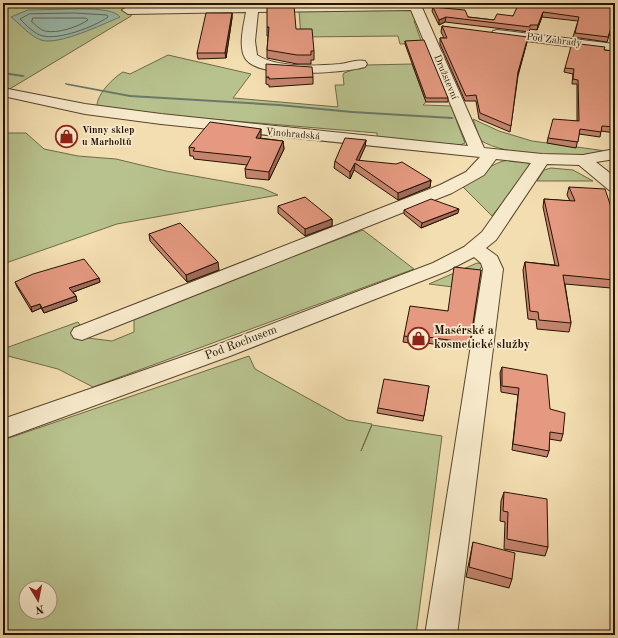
<svg xmlns="http://www.w3.org/2000/svg" width="618" height="638" font-family="'Old Standard TT',serif">
<style>
.green{fill:#b8c28e;stroke:#6e6a47;fill-rule:evenodd}
.water{fill:#9bbcae;stroke:#6c7868}
.lines{fill:none;stroke-linecap:round;stroke-linejoin:round}
.shore{stroke:#606757;stroke-width:1}
.stream{fill:#6c7868;fill-rule:evenodd}
.street-casing{stroke:#58452c;stroke-width:2}
.street{fill:#f7eacc;fill-rule:evenodd}
.wall{fill:#c4846e;stroke:#251200}
.shaded-wall{fill:#a06b5a;stroke:#251200}
.building{fill:#e49980;stroke:#251200}
.labels{text-anchor:middle;dominant-baseline:central;stroke-width:3.5;stroke-linejoin:round;paint-order:stroke}
.far-street-label{font-size:10px;fill:#251200;stroke:#f7eacc}
.far-poi-label{font-size:10px;font-weight:bold;fill:#251200;stroke:#f7eacc;text-anchor:start}
.poi-label{font-size:12px;font-weight:bold;fill:#251200;stroke:#f7eacc;text-anchor:start}
.street-label{font-size:12px;fill:#251200;stroke:#f7eacc}
</style>
<rect width="100%" height="100%" fill="#f3deb1"/>
<filter id="stains"><feTurbulence type="fractalNoise" baseFrequency=".005" numOctaves="4"/><feColorMatrix values="0 0 0 0 .2 0 0 0 0 .09 0 0 0 0 .02 0 0 0 .5 -.17"/></filter>
<radialGradient id="worn" r=".72"><stop offset=".6" stop-color="#630" stop-opacity="0"/><stop offset="1" stop-color="#630" stop-opacity=".3"/></radialGradient>
<path class="green" d="M3 3H130L127 5 132 9 131 16 8 90 3 88Z
M138 3H225L224 5 144 6Z
M409 10 414 11 418 20 414 21 422 43H427L400 44 398 36 301 37 299 11Z
M168 55 251 74 233 98 338 107 335 85H344L343 75 344 73 366 65 412 64 426 102 423 105 451 106 465 143 460 145 377 138V133L162 115 97 106C97 94 113 78 123 72L130 74Z
M473 119 499 131 532 141 606 151C576 159 506 157 480 140Z
M3 133H26L44 149 78 156 116 159 166 171 262 188 278 195 117 224 3 264Z
M509 160 526 162 531 166 492 216 463 187C477 177 491 162 509 160Z
M551 168 573 170 593 181H537L544 170Z
M363 230 414 269 93 387 58 369 8 356 3 349 78 322 88 338 112 341 134 332V316Z
M477 263 483 264 469 289 429 284Z
M249 356 255 369 347 420 372 424 361 451 372 425 442 436 416 635H3V440ZM26 588H50V612H26Z"/>
<path class="water" d="M75 9C86 9 113 8 120 17 103 24 58 46 41 40 30 36 20 24 11 17L28 10Z"/>
<g class="lines">
<path class="shore" d="M75 13 107 15 108 17C94 27 59 40 43 36 34 34 26 25 20 19L29 14Z
M33 18H86L88 20C78 27 57 34 45 31 40 30 36 25 32 22Z"/>
<path class="stream" d="M3 72 23 75 25 76 23 77 3 74Z
M65 83 130 95 279 104 352 111 452 117 454 118 452 119 352 113 279 106 130 97 67 85 65 84Z"/>
<defs>
<path id="street" d="M420 3 484 148 542 154 583 155 615 149V159L596 162 615 177V191L609 190 579 165 547 164 496 240 486 248 497 256 503 269 457 635H425L483 269 481 263 474 257 447 271 230 356 3 439V419L214 346 433 263 464 247 482 232 531 163 496 159 484 175 452 193 82 340 74 338 71 333 74 328 440 185 466 172 480 157 161 124 85 114 3 96V88L85 104 161 114 468 146 411 10 258 12 255 41 257 55C276 68 317 66 340 64 348 63 357 59 365 61L367 64 365 67C343 73 258 80 245 58 238 46 244 24 246 12L128 14 122 10 128 6Z
M497 30 615 44V52L493 37 491 34 493 31Z"/>
</defs>
<use href="#street" class="street-casing"/>
<use href="#street" class="street"/>
</g>
<path class="wall" d="M615 3V17L607 42 573 37 578 21 542 17 537 30 530 29 529 32 445 22 439 25 432 11 433 7 468 17 494 20 513 16Z
M232 13V18L226 58 198 59 197 53Z
M442 26 527 42 518 76 510 132 479 119 476 101H465L440 44V38H444L441 32Z
M267 27 296 29 314 51V60H311V64H297L267 58V50L268 36H267Z
M405 41 448 98V102H426L405 44Z
M604 50 615 51V133L601 131 600 137 579 134 576 148 547 143 548 138 577 121V84H572L573 74 564 72 565 68Z
M266 77H313V84L269 87V85L266 84Z
M261 129 260 138 283 141 284 149 269 180 246 178 245 169 247 165 194 159 193 156H190L189 147Z
M366 140 365 147 359 160 431 180 430 187 398 200 354 170 350 179 334 168 335 161Z
M569 187 615 216V284H612L611 288 565 284 571 323 569 332 537 329 536 320 528 319 523 270 525 262 555 265 543 207 544 199 570 201 567 195Z
M278 206 332 219V226L305 236 278 213Z
M404 210 458 213 421 228 404 214Z
M149 234 219 270 187 282 150 241Z
M481 270 469 349 426 343V346L403 342 404 336 448 311Z
M99 278 100 282 73 292 76 296 77 301 44 313 41 308 32 312 17 287 15 282Z
M502 367 550 409 563 434 561 441 549 439V451L547 457 512 450 518 395 501 392 500 373Z
M429 386 423 421 377 413 378 408Z
M504 492 548 547 545 556 504 549 505 522 500 521 501 501Z
M473 542 512 579 509 588 466 577Z"/>
<path class="shaded-wall" d="M543 12 542 17 537 30 538 25Z
M232 13V18L226 58 225 53Z
M446 17 445 22 439 25V20Z
M528 37 527 42 517 77 518 72Z
M261 129V137L256 147V138Z
M366 140 365 147 357 165 356 160Z
M283 141 284 149 269 180V172Z
M355 163 354 170 350 179V172Z
M431 180 430 187 398 200V193Z
M459 209 458 213 421 228 422 223Z
M332 219V226L305 236V229Z
M218 262 219 270 187 282 186 275Z
M99 278 100 282 71 293 69 288Z
M76 296 77 301 44 313 42 308Z
M40 304 41 308 32 312 31 307Z"/>
<path class="building" d="M519 3H615V16L608 37 575 33 579 17 543 12 538 25H530V27L446 17 439 20 433 7 465 10 468 17 494 20 497 14 513 16Z
M267 5H294L296 29H312L314 51H311V55H297L267 50 269 27H267Z
M206 13H232L225 53H197Z
M442 26 528 37 518 72 511 126 480 113 476 95 466 96 440 38H447Z
M424 40 448 98H426L405 41Z
M572 43 605 47 604 50 615 51V127L602 126 601 132 580 129 578 142 548 138 553 119 579 121 578 80 573 79 574 69 565 68Z
M266 64 312 67 313 77 269 79V77H266Z
M210 122 261 129 256 138 283 141 269 172 245 169 251 157 193 151 195 148 189 147Z
M345 138 366 140 356 160 396 164 402 162 431 180 398 193 355 163 350 172 335 161Z
M569 187 605 189 614 216H615V276L613 275 614 280 563 275 571 323 539 320 538 312 530 311 525 262 559 266 544 199 575 201Z
M305 197 332 219 305 229 278 206Z
M431 199 459 209 422 223 404 210Z
M180 223 218 262 186 275 149 234Z
M84 259 99 278 69 288 76 296 42 308 40 304 31 307 15 282 33 274Z
M454 267 481 270 470 343 427 337V339L404 336 410 306 448 311Z
M502 367 547 375 550 409 565 413 563 434 550 432 549 451 513 444 519 388 502 386Z
M384 379 429 386 424 416 378 408Z
M504 492 547 499 548 547 507 539 508 512 503 511Z
M473 542 515 553 512 579 469 567Z"/>
<defs>
<symbol id="shop-ring" viewBox="-11 -11 22 22"><circle r="9.5" fill="#f7eacc" stroke="#8f2418" stroke-width="1.5"/><path d="M-5-2.5h2.3a2.7 3.5 0 0 1 5.4 0H5L5.5 6h-11ZM-1.5-2.5h3a1.5 2.3 0 0 0-3 0Z" fill="#8f2418"/></symbol>
</defs>
<g fill-rule="evenodd">
<use href="#shop-ring" x="54" y="124" width="25" height="25"/>
<use href="#shop-ring" x="406" y="326" width="25" height="25"/>
</g>
<g class="labels">
<g class="far-street-label">
<text transform="translate(554 40) rotate(7)">Pod Zahrady</text>
<text transform="translate(446 77) rotate(67)">Družstevní</text>
<text transform="translate(293 134) rotate(5)">Vinohradská</text>
</g>
<g class="far-poi-label">
<text x="82" y="130">Vinny sklep<tspan x="82" dy="12">u Marholtů</tspan></text>
</g>
<g class="poi-label">
<text x="434" y="331">Masérské a<tspan x="434" dy="14">kosmetické služby</tspan></text>
</g>
<g class="street-label">
<text transform="translate(241 343) rotate(-21)">Pod Rochusem</text>
</g>
</g>
<rect width="618" height="638" fill="none" stroke="#f3deb1" stroke-width="16"/>
<rect x="4" y="4" width="610" height="630" fill="none" stroke="#251200" stroke-width="2"/>
<rect x="8" y="8" width="602" height="622" fill="none" stroke="#251200"/>
<g transform="translate(38 600) rotate(170)"><circle r="19" fill="#f7eacc" stroke="#a3947a"/>
<path d="M0-3L7 15L0 10L-7 15Z" fill="#8f2418"/>
<text y="-6" font-size="11" font-weight="bold" text-anchor="middle" fill="#251200">N</text>
</g>
<rect width="100%" height="100%" filter="url(#stains)"/>
<rect width="100%" height="100%" fill="url(#worn)"/>
</svg>
